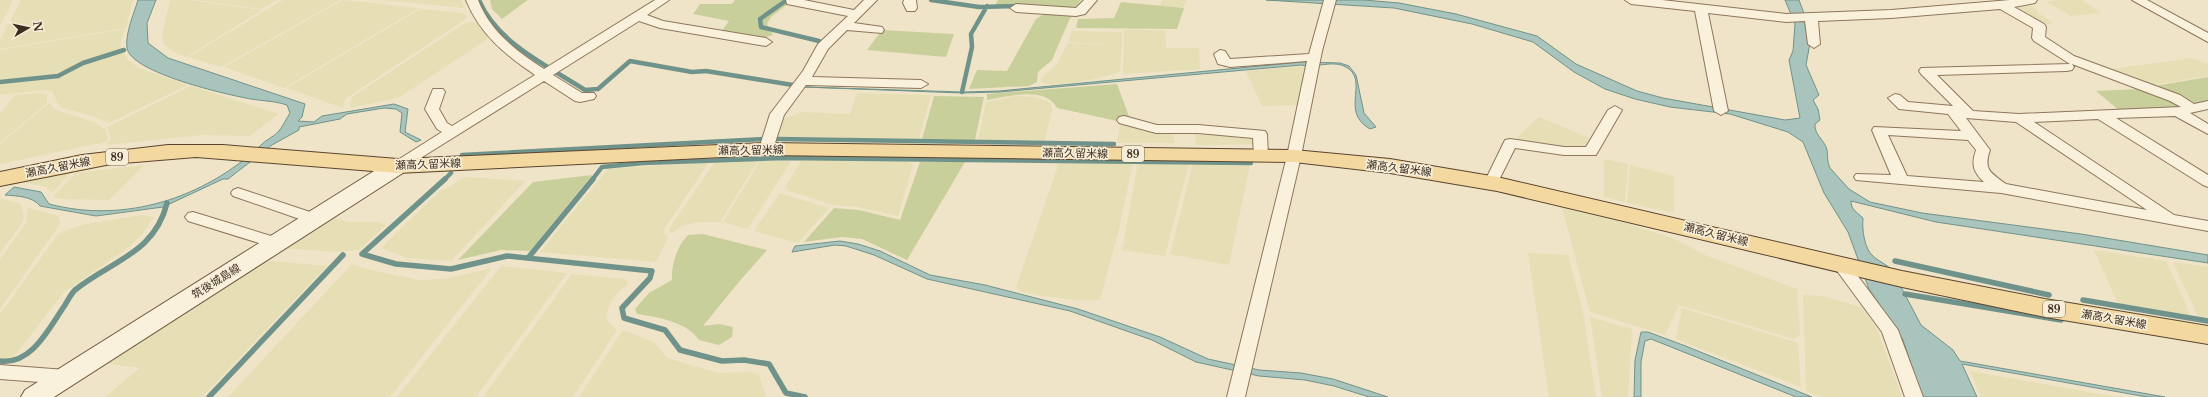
<svg xmlns="http://www.w3.org/2000/svg" width="2208" height="397" font-family="'Libre Baskerville','Noto Sans JP',serif">
<style>
.farmland{fill:#e6deb5}
.green{fill:#c9cf9b}
.water{fill:#a9c4bc;stroke:#6f938a}
.lines{fill:none;stroke-linecap:round;stroke-linejoin:round}
.stream-far1{stroke:#6f938a;stroke-width:4.5}
.stream{stroke:#6f938a;stroke-width:5.5}
.street-casing{stroke:#8d765c;stroke-width:2}
.secondary-casing{stroke:#6f573f;stroke-width:2}
.primary-casing{stroke:#5b4430;stroke-width:2}
.street{fill:#faf1dc;fill-rule:evenodd}
.secondary{fill:#faf1dc;fill-rule:evenodd}
.primary{fill:#f3d9a0;fill-rule:evenodd}
.labels{text-anchor:middle;dominant-baseline:central;stroke-width:3.5;stroke-linejoin:round;paint-order:stroke}
.shield{fill:#f7eed8;stroke:#756857;stroke-width:1}
.shield-label{font-size:10px;font-weight:bold;fill:#3d2e20}
.street-label{font-size:11px;fill:#3d2e20;stroke:#f7eed8}
</style>
<rect width="100%" height="100%" fill="#f0e4c8"/>
<path class="farmland" d="M0 0H13L0 25Z
M21 0H133L126 28 0 49V40Z
M170 0H190L262 10 186 57 172 51 163 44 162 34Z
M197 0H277L261 9Z
M283 0H340L221 67 188 57Z
M343 0 419 8 284 88 224 67Z
M382 0H461L464 8Z
M1162 0H1187L1183 8 1160 6Z
M2058 0H2082L2101 13 2071 16 2047 2Z
M2031 6 2038 10 2037 12 2053 23 2043 25 2012 8Z
M420 9 462 13 466 16V19L345 99 343 108 287 88Z
M472 22 477 23 489 38 398 98 350 108 352 97 465 23Z
M125 29 121 41 120 49 78 63 58 74 0 80V50Z
M1124 30H1165L1166 48H1199L1200 69 1123 74Z
M1072 31 1122 32V46L1068 42Z
M1068 43 1122 46 1120 72 1095 79 1070 83 1050 84 1042 82 1041 78 1057 64Z
M123 52 128 60 139 68 188 85 109 123 95 117 60 107 52 92 46 90 0 95V83L62 77 82 66Z
M2192 58 2208 64V76L2147 86 2105 70Z
M1300 66 1305 68 1297 105 1262 106 1246 71Z
M191 86 279 114 250 136 202 135 106 145 111 138 107 127Z
M40 93 47 95V103L0 143V114L15 95Z
M857 93 931 95 919 139 775 137 780 120 802 112 850 114Z
M1015 96 1036 97 1051 103 1052 109 1045 141 978 140 986 102Z
M49 103 56 110 94 122 105 129 108 139 106 142 0 164V144Z
M1539 117 1589 138 1585 148H1563L1518 141 1517 137Z
M1126 122 1172 132 1175 143H1117L1120 124Z
M1194 133 1248 135 1253 138 1255 144 1196 145Z
M1604 159 1628 164 1625 202 1604 197Z
M801 160 907 161 913 165 898 216 857 207 833 205 787 190 785 188Z
M758 161 720 222H698L682 226 672 233 668 230 715 162Z
M760 161H791L748 229 723 222Z
M709 162 663 231 668 238 656 262 540 252 608 169Z
M1059 163H1133L1119 229 1100 300H1074L1037 295 1020 291 1016 287Z
M1138 163 1189 164 1165 256 1122 250Z
M1193 164 1250 165 1229 265 1170 254Z
M144 165 109 200 60 199 53 196 76 173Z
M1630 165 1674 176V213L1627 203Z
M70 173 52 193 46 187 21 182Z
M465 177 525 181 451 261 407 258 381 248 442 189H446Z
M780 193 829 208 798 243 754 231Z
M0 198 21 204 24 217 21 225 0 253Z
M28 208 56 215 59 217 60 224 0 309V259L27 222Z
M1562 208 1618 221 1673 238 1705 255 1797 289 1800 335 1794 339 1679 305 1665 335 1590 312Z
M142 215 154 217 142 234 129 247 63 293 17 353 12 357 0 359V314L59 233 85 224Z
M331 217 349 222H377L386 225 359 250 337 252 281 248Z
M2094 250 2166 261 2191 316 2118 304Z
M1528 253 1568 255 1583 312 1596 397H1549Z
M270 261 327 266 202 397H105L140 368 97 362 261 262Z
M2173 262 2208 267V319L2198 317Z
M352 264 362 268 419 280 444 279 492 268 390 397H228Z
M501 266 567 273 476 397H397Z
M572 274 626 279 629 283 617 293 608 307 606 320 617 330 573 397H483Z
M1803 295 1823 296 1861 307 1877 329 1902 397H1821L1806 391Z
M1682 308 1798 343 1801 387 1676 339Z
M1590 317 1632 329 1628 397H1602Z
M623 330 654 342 667 358 718 373 751 372 759 375 766 397H579Z
M1970 371 2116 397H1981Z"/>
<path class="green" d="M490 0H528L502 19 492 9Z
M735 0H793L771 17 767 24 773 35 762 38 721 32 729 21 693 14 700 4H732Z
M998 0H1081L1075 8C1049 10 1021 5 995 5Z
M1121 2 1184 8 1177 29 1076 28 1078 19 1114 18Z
M1044 14 1074 16 1070 18 1052 60 1038 72 1037 82 1029 86 969 89 977 70 1007 71 1036 19Z
M882 30 954 34 946 57 867 50Z
M2208 77V102L2194 105 2149 87Z
M1117 84 1130 119 1122 122 1057 108C1045 85 1007 97 987 100V94Z
M2140 89 2186 107 2171 110 2120 111 2096 91Z
M934 96 984 97 975 140 922 139Z
M920 162H965L907 260 862 239 842 237 804 242 834 208 859 210 900 220Z
M592 175 530 251 501 250 458 260 533 182Z
M703 234 767 250 738 283 703 326 719 324 733 327 732 337 719 345 699 340C687 322 658 317 637 314L635 309 649 293 672 280C671 265 677 246 688 235Z"/>
<path class="water" d="M138 0H156L147 23 148 43 168 58 305 104 302 117 298 121 314 122 322 116 394 104 408 109 405 132 421 140 416 142 400 132 402 113 396 109 384 108 347 114 340 119 299 127V130L272 145 228 179H223L163 207 96 216 40 206C32 196 17 196 5 195L14 187 41 192 49 204C125 224 204 198 260 146 265 140 274 137 279 131 283 126 286 119 290 113L287 105C275 101 263 101 251 99 228 95 131 73 127 48 125 33 134 14 138 0Z
M1266 0H1364L1399 3 1456 14 1537 36 1576 64 1637 91 1663 98 1785 120 1800 118 1789 60 1793 51 1795 24 1785 0H1799L1808 24 1810 43 1806 65 1819 95 1813 100 1818 109 1820 120 1815 124C1814 135 1825 140 1827 150 1828 156 1827 162 1830 168L1849 189 1870 202 1922 213 2081 234 2208 255V263L1936 222 1851 201C1851 210 1857 212 1863 218 1862 230 1864 249 1874 257 1880 262 1886 264 1892 270L1921 325 1953 350 1960 361 2165 397H2147L1962 364 1977 397H1922L1903 340 1869 289 1848 232 1824 193 1803 142 1788 132 1730 114 1670 107 1635 99 1605 89 1574 72 1533 42 1472 24 1394 8Z
M1302 62 1340 63 1349 66 1356 75 1364 113 1376 127 1370 129C1338 111 1372 79 1344 66 1331 60 1314 69 1301 65L1000 92 962 93 804 87 963 92 999 91Z
M840 241 858 244 880 251 930 275 985 285 1078 309 1160 337 1208 359 1259 370 1301 373 1333 379 1388 397H1369L1334 386 1305 380 1259 376 1196 362 1152 340 1070 311 927 279 874 255 846 246 835 245 792 252 795 246Z
M1641 332H1648L1683 345 1812 397H1796L1651 339 1645 341 1641 362V397H1634L1635 360Z"/>
<g class="lines">
<path class="stream-far1" d="M479 0C497 43 548 66 585 90L598 89 630 61 692 72 706 71 799 86
M787 0 760 19 761 27 819 41
M931 0 979 7 1019 6
M0 82 58 76 83 63 124 50
M962 92 972 47 971 34 987 6
M776 139 1114 144
M462 155 764 139
M444 180 451 173
M592 180 602 167 643 163 785 158 1251 163"/>
<path class="stream" d="M362 254 396 264 451 269 507 256 652 271 650 278 622 308 624 318 665 330 680 350 722 361 744 360 769 364 786 393 805 397
M362 254 445 179
M528 258 593 179
M1895 261 2049 295
M1905 294 2061 320
M2083 300 2208 321
M0 361C32 365 49 328 65 305 68 300 71 294 75 290 111 261 155 253 167 203
M209 397 343 255"/>
<defs>
<path id="street" d="M466 0H478C490 31 516 51 544 69L655 0H669L647 15 663 21 766 38 772 42 766 46 660 28 639 21 553 75 582 93H594L596 96 594 99 580 102 575 101 544 81 403 169H393L391 166 393 163 442 132 437 129 425 109 433 89H443L445 92 439 109 447 123 452 126 535 75C505 55 479 33 466 0Z
M786 0H804L854 10 864 0H877L854 23 882 27 884 30 882 33 847 30 828 49 812 77 921 80 928 84 921 88 806 85 784 115 773 149 771 152H761L759 149 770 114 803 71 818 44 848 16 787 4Z
M904 0H916L917 8 915 11H907L903 3Z
M1084 0H1097L1085 14 1076 16 1016 12 1010 8 1016 4 1076 8Z
M1324 0H1336L1322 51 1301 156 1245 397H1227L1287 156 1307 61 1230 67 1218 64 1214 54 1220 50 1225 51 1230 59 1309 54Z
M1625 0H1662L1786 14 1891 10 2010 0H2037L2035 3 2014 7 2044 24 2046 27 2045 37 2074 56 2180 95 2194 104 2208 101V109L2190 113 2208 124V134L2175 116 2116 118 2208 175V187L2203 185 2098 119 2034 122 2174 215 2208 221V231L2001 193 1856 180 1854 177 1856 174 1891 175 1872 130 1874 127 1961 131 1948 114 1899 109 1888 98 1895 94 1900 95 1908 102 1953 106 1921 74 1919 71 1921 68 2070 64 2034 41 2032 38 2033 28 2000 9 1891 18 1818 21 1820 44 1814 48 1808 44 1805 21 1786 22 1708 13 1728 111 1721 115 1714 111 1695 11 1631 4ZM2072 64 2170 101 2181 107 2019 114 1973 111 1937 75 2067 71 2072 70 2074 67ZM1966 118 2016 122 2147 210 2006 184C1991 173 1983 170 1990 150ZM1888 135 1968 140 1976 150C1971 164 1973 172 1984 182L1907 176Z
M2132 0H2147L2208 33V42Z
M1615 106 1622 110 1596 155H1564L1515 148 1496 186H1486L1484 183 1505 140 1510 139 1564 147H1586L1608 110Z
M1124 116 1157 125H1198L1265 131 1267 134 1268 156 1266 159H1256L1254 156 1253 138 1198 133H1156L1119 123 1117 120 1119 117Z
M238 188 319 215 322 219 319 223 314 224 233 196 231 193 233 190Z
M193 212 281 239 283 243 281 247 275 248 188 221 185 217 188 213Z
M1840 259 1846 260 1898 330 1923 397H1905L1882 332 1832 264 1834 260Z
M0 365 66 370 72 372 75 377 72 382 66 384 0 379Z"/>
<path id="secondary" d="M398 159 406 161 409 166 406 171 54 397H21L25 390 390 161Z"/>
<path id="primary" d="M766 143 1294 150 1390 159 1497 177 1902 271 2045 299 2208 326V344L2045 317 1902 287 1497 191 1390 173 1294 162 766 155 398 173 196 157 111 164 0 186V172L82 155 168 145H223L398 159Z"/>
</defs>
<use href="#street" class="street-casing"/>
<use href="#secondary" class="secondary-casing"/>
<use href="#primary" class="primary-casing"/>
<use href="#street" class="street"/>
<use href="#secondary" class="secondary"/>
<use href="#primary" class="primary"/>
</g>
<g class="labels">
<g class="shield">
<rect x="1122" y="146" width="22" height="16" rx="3"/>
<rect x="106" y="149" width="22" height="16" rx="3"/>
<rect x="2043" y="301" width="22" height="16" rx="3"/>
</g>
<g class="shield-label">
<text x="1133" y="154">89</text>
<text x="117" y="157">89</text>
<text x="2054" y="309">89</text>
</g>
<g class="street-label">
<text transform="translate(751 150) rotate(-1)">瀬高久留米線</text>
<text transform="translate(1075 153) rotate(1)">瀬高久留米線</text>
<text transform="translate(428 164) rotate(-2)">瀬高久留米線</text>
<text transform="translate(58 167) rotate(-11)">瀬高久留米線</text>
<text transform="translate(1399 168) rotate(7)">瀬高久留米線</text>
<text transform="translate(1716 234) rotate(14)">瀬高久留米線</text>
<text transform="translate(216 281) rotate(-32)">筑後城島線</text>
<text transform="translate(2114 319) rotate(10)">瀬高久留米線</text>
</g>
</g>
<g transform="translate(28 28) rotate(81)" stroke="#f7eed8" stroke-width="3" paint-order="stroke">
<path d="M0-3L7 15L0 10L-7 15Z" fill="#3d2e20"/>
<text y="-6" font-size="11" font-weight="bold" text-anchor="middle" fill="#3d2e20">N</text>
</g>
</svg>
